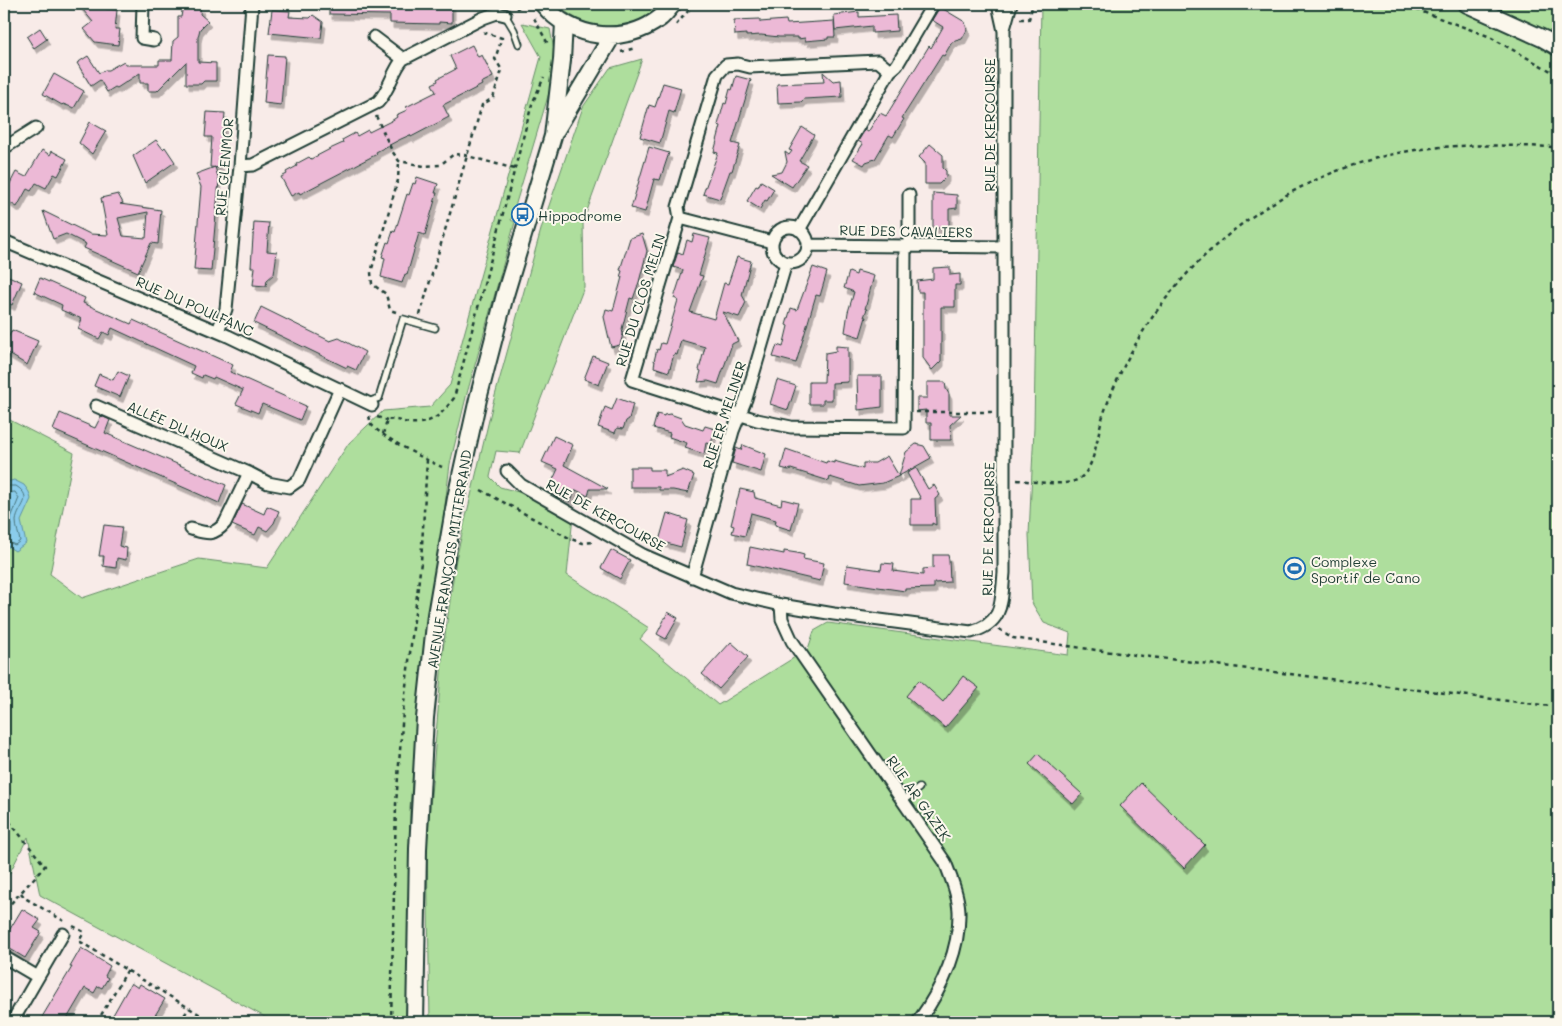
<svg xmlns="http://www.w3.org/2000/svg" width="1562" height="1026" font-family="Mali,sans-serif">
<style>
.green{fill:#aede9d;stroke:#668e68}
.water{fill:#8acceb;stroke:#5f93a2}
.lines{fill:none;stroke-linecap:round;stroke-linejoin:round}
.shore{stroke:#4a767d;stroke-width:1}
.building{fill:#ecb9d6;stroke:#1f3d34;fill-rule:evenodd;filter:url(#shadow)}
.service-casing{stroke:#1f3d34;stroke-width:9}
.minor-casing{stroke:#1f3d34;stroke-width:15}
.secondary-casing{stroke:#1f3d34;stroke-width:20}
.path{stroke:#1f3d34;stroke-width:2.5;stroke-dasharray:4 4;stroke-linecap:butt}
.service{stroke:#fbf7ec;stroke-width:5.5}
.minor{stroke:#fbf7ec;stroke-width:11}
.secondary{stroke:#fbf7ec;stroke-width:16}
.labels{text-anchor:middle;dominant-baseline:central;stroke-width:4;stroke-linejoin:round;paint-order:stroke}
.street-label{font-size:14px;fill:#1f3d34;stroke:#fbf7ec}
.poi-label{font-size:14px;fill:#1f3d34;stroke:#fbf7ec;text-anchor:start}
</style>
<defs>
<filter id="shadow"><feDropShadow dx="3" dy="5.5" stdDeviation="0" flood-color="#0004"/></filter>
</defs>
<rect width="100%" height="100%" fill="#f8ebe8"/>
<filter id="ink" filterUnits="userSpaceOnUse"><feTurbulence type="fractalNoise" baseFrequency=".02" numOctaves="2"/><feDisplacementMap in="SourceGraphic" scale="10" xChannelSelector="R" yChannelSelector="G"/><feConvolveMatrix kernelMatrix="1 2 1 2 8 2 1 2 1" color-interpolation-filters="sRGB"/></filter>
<g filter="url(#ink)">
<path class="green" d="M558 4H663C658 8 653 13 648 16 621 32 579 29 558 4Z
M1041 4H1558V1022H430L427 844 443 650 456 559 493 403 542 226 583 107 610 68 642 59 583 222 584 287 520 453 496 451 490 477 500 487 574 507 567 575 649 628 640 639 718 705 808 649 814 631 828 623 1068 655 1070 633 1044 623 1032 603 1029 535 1034 428Z
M522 23 550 29 557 66 511 220 515 222 466 397 450 464 442 530 425 638 410 807 406 1022H274L40 895 28 837 4 884V417L74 453 50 574 82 598 199 559 267 568 349 443 383 411 430 407 450 385 541 57Z"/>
<path class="water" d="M4 480 7 482 14 480 24 485 29 492 31 499 21 521 26 543 15 551 4 544Z"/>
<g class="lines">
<path class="shore" d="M4 486H16C35 498 18 506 16 521 16 528 19 535 20 541L15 545 4 540
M4 493 15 492 19 498 11 518V533L9 535 4 534"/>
</g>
<path class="building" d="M78 4H101L106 9 117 10 115 29H120L118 45 95 42 84 29 93 22Z
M329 4H452V23L439 22V24L390 23V15L329 14Z
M186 7H201L200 14 208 21 200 29 198 37V62L216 63V81H204L201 84H186V62L157 91H148V83H140V73L117 88 115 87 107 92 100 80 91 86 77 63 88 56 99 73 105 70H108L124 61 126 65H159V60H172L173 41 178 37V17H181L182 11Z
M940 7 965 22 967 30 962 39 952 42 944 56 942 55 902 118 904 119 893 137 889 135 875 159 866 162 864 165 853 159 863 144 858 141 865 130 868 132 880 113 886 116 929 46 931 48 943 27 932 20Z
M272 10 290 11 289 17 310 18 313 15 323 22 321 38 269 33Z
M859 12V17L896 15 897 31 872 33V26L835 30 834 15Z
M760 19V22L786 20 787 24 834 21 835 37H828V39L805 41V38L798 39V37H779L761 35 746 36V34L735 35 734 20Z
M40 28 47 39 34 48 27 37Z
M472 45 478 57 482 55 493 77 481 83 482 85 443 105 449 117 411 137 410 135 401 139 376 152 377 154 300 194 299 192 291 196 281 177 287 174 286 172 297 166 296 164 309 157 311 159 332 148 343 143 342 140 355 133 357 136 368 130 369 132 391 121 397 117 396 115 407 110 406 107 436 92 432 84 438 81 437 79 456 69 450 56Z
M268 55 285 56 281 105 264 103Z
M823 72 833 81 841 80 842 97 804 99 801 102 778 103 777 84 824 82Z
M54 74 84 91 74 108 63 104 62 105 43 94Z
M736 76 751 80 732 143 740 145 732 171H730L720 199 703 194 718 153 714 152 721 126 718 125 724 103 726 104 730 89 732 90Z
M663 83 681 88 674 113 669 111 660 143 640 137 649 105 655 107Z
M207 112 225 113 220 168 210 167 212 137H205Z
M90 122 106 131 92 154 79 143Z
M802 127 814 135 799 161 807 165 792 187 771 174 782 172 787 162 785 152 789 155 792 151 789 150Z
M156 140 163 149 165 147 175 162 145 183 133 156Z
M930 144 943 155V168L946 171V177L939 184H925V163L919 157Z
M649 147 669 153 660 180 654 179 645 212 631 208Z
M42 150 50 155 52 151 67 159 58 176 54 174 46 188 36 183 31 191 27 189 17 207 4 199V195L16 172 26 177Z
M215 167 219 180 211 271 194 270 201 187 196 174Z
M417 177 438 184 435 193H437L425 235 419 233 407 275 405 274 402 283 381 277 385 258 382 257 387 242 389 243 393 231 395 232 407 194 409 195 413 183 415 184Z
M761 181 774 189 767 201 765 200 760 209 747 201 756 186 758 187Z
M933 193 957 195V208L949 209V228H933Z
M118 194 123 203 120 204 161 210 158 244 151 243 138 272 84 248 86 244 66 234 53 239 43 211 90 234 108 235 101 198ZM148 212 146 238 123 236 118 218Z
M254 222 269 223 267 251 277 252 274 274 267 280 266 286 253 285 255 267H251Z
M642 234 647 251 639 282 633 299 630 298 622 329 623 334 620 345 611 347 604 317 606 309 613 311 622 277H620L622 271 620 270 630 238Z
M694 234 710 238 699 275 703 276 690 312 714 319 724 283 728 284 737 257 751 261 742 295 746 302 739 317 723 312 738 341 732 344 718 384 708 381 698 382 701 371 699 370 705 347 681 340 677 355 674 354 669 372 654 367 655 361H654L657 349 659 350 661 343 665 344 678 300 674 298 683 270 673 267 678 252 683 254 687 240 692 242Z
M813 267 827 272 820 296 816 295 796 363 773 357 777 345 783 347 788 326 786 325 791 308 797 310Z
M950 267V275L960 274V285H955V307H941V361L932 370 923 358V292H918L917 281 933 279V268Z
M857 271 874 276 865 309H867L864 317H866L860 337 845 332 848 312 854 292 844 288 849 272 856 275Z
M4 274 22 282 12 305 4 301Z
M40 278 85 298 83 303 131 324 133 320 233 365 230 372 306 406 300 420 262 404 258 413 236 404 243 390 214 377 213 379 203 375 202 378 191 373 194 366 112 328 109 335 103 332 99 339 78 329 82 319 61 310 62 305 34 292Z
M261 307 330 341 339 338 365 352 356 370 347 366V368L254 323Z
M12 330 38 341 27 365 4 351V338L7 340Z
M836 346 848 347V382L832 383V400H823V404H809V382H824L825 353 836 351Z
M593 356 608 362 599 385 584 379Z
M118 371 129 376 120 397 94 386 99 374 113 380Z
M857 376H882V407L858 410Z
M777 380 796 386 788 410 770 404Z
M927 382H945L946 389 949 394V415H961L950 425 951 440H931V423H926V410L917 411V398H927Z
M617 398 633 404 629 419 626 421 623 429 617 428 615 433 598 427 605 407 612 410Z
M60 413 95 428 101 416 110 420 105 433 226 485 219 503 53 430Z
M657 414 664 416V415L670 414 681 418 685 424 703 430 705 426 715 429 711 444 706 443 704 454 685 448 687 443 669 437 670 433 653 428Z
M554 436 573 445 564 465 608 489H590L588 496 576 490 570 502 557 495 558 492 549 488 558 469 542 462Z
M916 444 924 446 931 458 899 476 906 452Z
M743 445 766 454 761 472 732 463 736 448 741 450Z
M786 449 826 463 827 461 834 463V461L863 469V463H875L887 456 899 476 883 483 859 486 830 477 829 481 791 469 789 470 781 468Z
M630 467H650V470H665V477L683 470 694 475 688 493 673 490H659V487H630Z
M916 468 928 489 934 485 940 495 935 499 936 525 932 523V525H911V499H921L907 473Z
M740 489 754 492 755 498 781 505 782 499 798 503 791 530 775 525 776 520 751 513 745 536 732 533 734 526 731 525Z
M242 504 264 514 267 506 279 511 274 523 267 531 259 527 255 535 232 525Z
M667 513 688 520 681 547 659 541Z
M104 525 122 527 119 546 127 548 126 560 117 558 116 568 103 566 104 556H99Z
M750 547 784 554V551L797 553 804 555 803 559 824 563 820 581 747 564Z
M611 550 630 560 620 579 601 568Z
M933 555H948L949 560 950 582 934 583V588L905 589V591L845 582 847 565 881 570 882 563 894 564 893 571 923 575V569L933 568Z
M668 612 678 618 666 639 657 634Z
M731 642 748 657 719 689 702 674Z
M963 676 979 688 945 728 932 717 931 718 906 696 919 680 943 702Z
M1038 754 1082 794 1073 804 1029 764Z
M1141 783 1205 845 1184 868 1120 806Z
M22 909 40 920 34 928 41 932 25 958 7 947 10 942 4 938V925L10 929Z
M81 948 110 966 105 976 108 978 102 988 98 986 94 993 85 988 65 1022H39L72 967H70Z
M131 983 138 988 140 984 165 999 151 1022H109Z"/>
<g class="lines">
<defs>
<path id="service" d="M505 15 514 30 519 44
M368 402 379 398 403 319 435 328
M903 801 919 788"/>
<path id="minor" d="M143 4 142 38 154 40
M1004 29 1011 4
M374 37 403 59
M890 71 897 65 933 4
M4 148 36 128
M240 166 253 165 378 102C390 89 392 72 403 59L483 18 497 13 505 15
M680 218 772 242
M772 245a18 18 0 1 1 36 0a18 18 0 1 1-36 0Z
M799 230 890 71 878 61 750 67 738 64 726 65 717 75 678 207 680 218 632 380 757 420 791 427 904 428 905 247
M4 241 228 336 372 405
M808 245 1004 247
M909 247V195
M218 331 226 309 240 166 252 4
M96 406 249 473 268 483 289 487 299 480 340 389
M507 471 521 485 643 555 731 593 781 605 834 614 971 632C1004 623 1001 602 1004 573V31L998 4
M191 529C206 533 213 537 225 523L249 473
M692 577 733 431 746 399 786 263
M781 605 782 619 792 641 945 862C951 878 958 894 959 911 960 951 941 990 918 1022
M4 957 38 977
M12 1022 63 934"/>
<path id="secondary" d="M543 4C571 39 624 46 660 18 665 14 669 8 673 4
M1467 4 1544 39 1558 47
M556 130 612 36
M415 1022 418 849 425 718 436 615 456 498 478 399 505 295 553 136 562 60 564 23"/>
</defs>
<use href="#service" class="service-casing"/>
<use href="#minor" class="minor-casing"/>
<use href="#secondary" class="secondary-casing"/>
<path class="path" d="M1401 4 1488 36 1558 75
M516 9 523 4
M534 18 548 44
M1020 19H1029L1033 4
M676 25 694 4
M621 52 635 48
M376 116 392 151 399 161 424 166 440 165 454 154 464 155 515 169
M396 312 390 310 386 294 372 284 371 272 398 180 399 161
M420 315 482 105 493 98 502 70 495 59 502 38 482 32
M916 412H993
M369 416C370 419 370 421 371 424 380 436 426 460 442 467
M377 417 387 420
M383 434 387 420C396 418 401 422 410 423 432 425 442 414 454 398L532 104 544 77
M1017 480C1033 481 1067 488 1080 478 1095 468 1097 436 1102 419 1108 400 1116 382 1125 364 1180 252 1292 169 1415 150 1462 143 1511 146 1558 147
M481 490 571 539 583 543 594 542
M999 629 1013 638 1103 651 1558 707
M4 815 45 866 4 911
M21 893 25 898 64 921
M73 926 84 932 79 941 212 1022
M97 1022 127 971
M180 1022 189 1008
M391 1022 396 804 403 711 421 562 427 460"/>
<use href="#service" class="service"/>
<use href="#minor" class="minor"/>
<use href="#secondary" class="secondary"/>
</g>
</g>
<defs>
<symbol id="bus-ring" viewBox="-11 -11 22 22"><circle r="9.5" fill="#fbf7ec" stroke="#1f6fb2" stroke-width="1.5"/><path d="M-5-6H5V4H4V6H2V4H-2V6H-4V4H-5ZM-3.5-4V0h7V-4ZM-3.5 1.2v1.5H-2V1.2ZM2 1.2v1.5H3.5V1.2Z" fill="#1f6fb2"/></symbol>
<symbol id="stadium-ring" viewBox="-11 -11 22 22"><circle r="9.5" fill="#fbf7ec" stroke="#1f6fb2" stroke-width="1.5"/><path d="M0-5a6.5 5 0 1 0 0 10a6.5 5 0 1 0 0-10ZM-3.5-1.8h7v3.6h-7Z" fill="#1f6fb2"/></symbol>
</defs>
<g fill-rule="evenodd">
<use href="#bus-ring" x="510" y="202" width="25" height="25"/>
<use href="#stadium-ring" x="1282" y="556" width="25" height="25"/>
</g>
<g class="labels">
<g class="street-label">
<text transform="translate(989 125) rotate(-90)">RUE DE KERCOURSE</text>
<text transform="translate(224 167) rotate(-85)">RUE GLENMOR</text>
<text transform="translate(906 231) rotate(1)">RUE DES CAVALIERS</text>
<text transform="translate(640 300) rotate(-73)">RUE DU CLOS MELIN</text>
<text transform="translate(195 306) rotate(24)">RUE DU POULFANC</text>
<text transform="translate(724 415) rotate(-72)">RUE ER MELINER</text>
<text transform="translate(178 426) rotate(23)">ALLÉE DU HOUX</text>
<text transform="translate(606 515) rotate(29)">RUE DE KERCOURSE</text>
<text transform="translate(988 529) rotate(-89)">RUE DE KERCOURSE</text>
<text transform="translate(449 559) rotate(-81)">AVENUE FRANÇOIS MITTERRAND</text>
<text transform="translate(919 798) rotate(55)">RUE AR GAZEK</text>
</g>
<g class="poi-label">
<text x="538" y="215">Hippodrome</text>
<text x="1311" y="561">Complexe<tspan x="1311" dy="16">Sportif de Cano</tspan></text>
</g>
</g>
<rect width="1562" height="1026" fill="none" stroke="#fbf7ec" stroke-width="20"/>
<rect x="10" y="10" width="1542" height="1006" fill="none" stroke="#1f3d34" stroke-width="2" filter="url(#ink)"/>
</svg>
